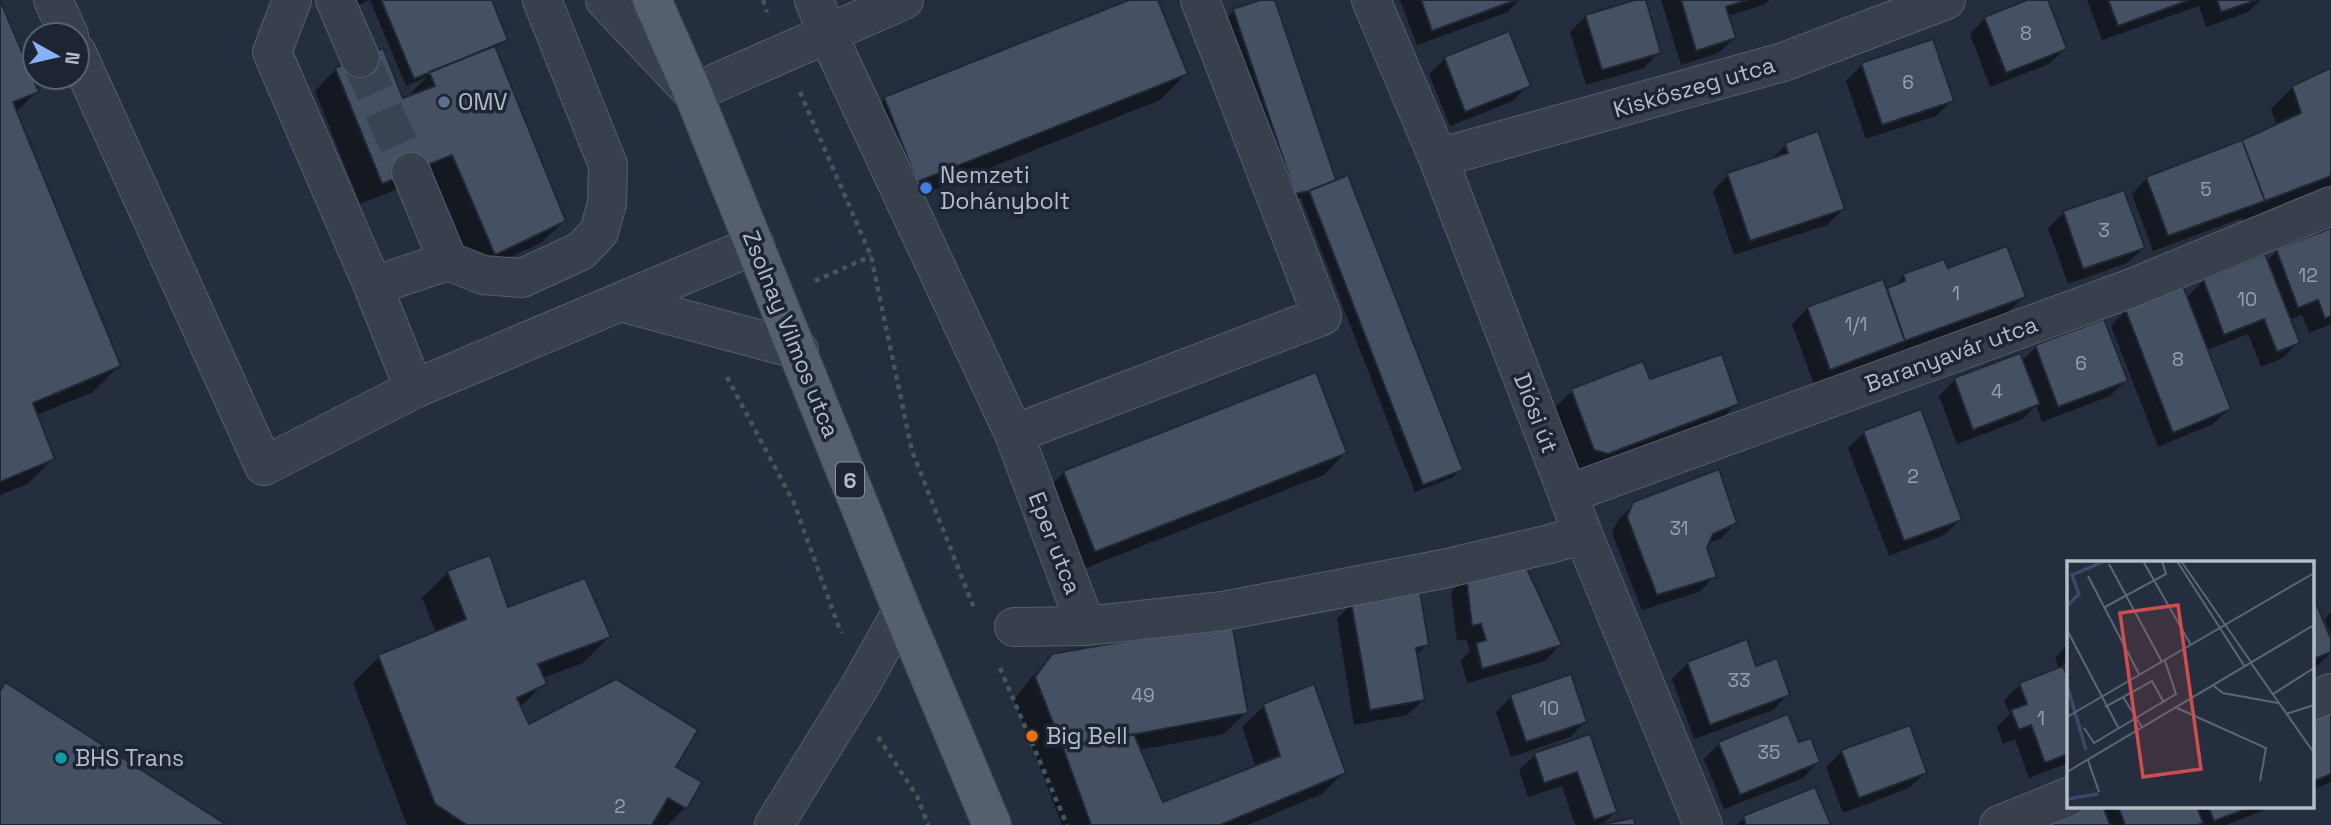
<svg xmlns="http://www.w3.org/2000/svg" width="2331" height="825" font-family="'Space Grotesk',sans-serif">
<style>
.shadow{fill:#0007}
.building{fill:#455062;stroke:#1f2735;stroke-width:2}
.lines{fill:none;stroke-linecap:round;stroke-linejoin:round}
.minor-tunnel{stroke:#3a4353;stroke-width:38;stroke-dasharray:38 19;stroke-linecap:butt}
.minor-casing{stroke:#565e6c;stroke-width:40}
.major-casing{stroke:#414957;stroke-width:40}
.path{stroke:#44585c;stroke-width:4.5;stroke-dasharray:5 5;stroke-linecap:butt}
.minor{stroke:#38404e;stroke-width:38}
.major{stroke:#565f6e;stroke-width:38}
.service-dot{fill:#5c6f8a;stroke:#1d2533;stroke-width:2.5}
.shop-dot{fill:#3f7fe0;stroke:#1d2533;stroke-width:2.5}
.food-dot{fill:#e8710a;stroke:#1d2533;stroke-width:2.5}
.culture-dot{fill:#0f9aa8;stroke:#1d2533;stroke-width:2.5}
.labels{text-anchor:middle;dominant-baseline:central;stroke-width:7;stroke-linejoin:round;paint-order:stroke}
.number-label{font-size:19px;fill:#98a0af}
.shield{fill:#1d2533;stroke:#878e9c;stroke-width:2}
.shield-label{font-size:21px;font-weight:bold;fill:#b4bbc9}
.street-label{font-size:23px;fill:#b4bbc9;stroke:#1d2533}
.poi-label{font-size:23px;fill:#b4bbc9;stroke:#1d2533;text-anchor:start}
.inset-river{fill:none;stroke:#394b67;stroke-width:3.5}
.inset-road{fill:none;stroke:#5e6676;stroke-width:2}
.view{fill:#ce4d50;fill-opacity:0.15;stroke:#ce4d50;stroke-width:3.5}
.inset-edge{fill:none;stroke:#b4bbc9;stroke-width:3.5}
</style>
<rect width="100%" height="100%" fill="#242e3e"/>
<path class="shadow" d="M0 0 37 91 15 113 119 366 93 392 36 415 53 458 28 484 0 495Z
M341 0H490L506 39 494 49 564 221 542 242 473 275 430 176 360 204 315 91 336 69 402 101 410 98 409 95 427 77 406 86 370 0 345 11Z
M1134 0H1156L1186 74 1160 100 891 207 859 124 885 99Z
M1265 0H1273L1335 182 1461 469 1453 477 1415 492 1301 198 1287 201 1226 19 1234 11Z
M1400 0H1519L1508 12 1417 45Z
M1644 0 1659 52 1644 68 1586 85 1570 32 1586 16Z
M1661 0H1769L1764 5 1727 16 1734 38 1718 53 1681 65Z
M2032 0H2046L2065 49 2049 64 1990 87 1970 34 1985 18Z
M2087 0H2260L2248 12 2206 27 2199 6 2102 40Z
M1508 34 1528 85 1513 101 1450 126 1429 74 1445 59Z
M1862 65 1952 100 1936 116 1866 139 1846 81Z
M2331 70V188L2243 221 2242 218 2153 251 2132 194 2147 178 2277 126 2271 109 2293 87Z
M1786 145 1843 209 1827 225 1734 255 1713 191 1728 175 1769 161Z
M2064 213 2143 248 2127 263 2068 284 2048 228Z
M2331 230V324L2309 333 2302 315 2289 320 2298 342 2283 358 2261 367 2248 334 2206 350 2229 409 2213 424 2158 447 2111 326 2126 310 2186 298 2204 280 2266 262 2277 251Z
M1947 270 2024 297 2008 312 1814 385 1792 324 1808 308 1886 291 1892 288 1904 276Z
M2103 322 2126 381 2110 396 2042 422 2036 405 2023 419 1957 444 1939 396 1955 380 2022 361 2036 347Z
M1648 381 1737 403 1716 425 1585 475 1572 471 1550 412 1572 391Z
M1864 433 1960 520 1944 535 1889 556 1848 448Z
M1345 453 1324 475 1073 573 1043 494 1064 472Z
M1634 504 1735 523 1720 539 1706 544 1705 548 1715 576 1699 592 1642 610 1612 533 1618 520Z
M448 573 506 609 609 637 583 663 542 678 544 683 519 708 528 727 673 767 685 808 668 825H407L353 683 379 657 436 633 422 598Z
M1467 577 1560 645 1545 661 1467 683 1461 660 1470 651 1466 639 1457 641 1451 592Z
M2312 597 2331 640V652L2318 665 2312 668Z
M1352 603 1427 644 1415 656 1423 700 1407 715 1354 725 1337 619Z
M2331 612V635L2325 619Z
M2068 644V763L2029 778 2015 739 2003 744 1997 727 2010 714 2004 700 2020 685 2059 668 2055 658Z
M1053 656 1246 712 1224 734 1139 750 1162 804 1256 767 1242 727 1264 706 1344 772 1322 794 1247 825H1062L1014 700 1031 678Z
M1688 663 1755 668 1788 694 1773 710 1694 739 1672 679Z
M1511 697 1585 721 1570 737 1511 757 1496 712Z
M2331 713V782L2312 790V721Z
M1589 736 1615 812 1601 825H1575L1562 786 1528 797 1519 770 1535 755Z
M1719 744H1798L1818 762 1803 778 1724 809 1704 759Z
M1842 751 1925 773 1909 788 1843 813 1826 767Z
M2088 806H2101L2102 809 2106 806H2268L2264 810 2226 825H2035Z
M1744 818 1829 825H1737Z"/>
<path class="building" d="M0 0 39 92 13 102 121 366 33 403 55 459 0 482Z
M381 0H492L508 40 414 79Z
M1129 0H1158L1188 74 917 182 884 97Z
M1260 0H1275L1336 180 1309 191 1295 194 1233 9Z
M1421 0H1516L1432 31Z
M1635 0H1646L1661 53 1602 70 1585 15Z
M1681 0H1748L1726 7 1736 38 1696 51Z
M2027 0H2048L2067 49 2006 73 1984 17Z
M2108 0H2186L2187 1 2118 26Z
M2217 0H2257L2221 12Z
M1509 31 1531 86 1465 112 1444 57Z
M1933 39 1954 101 1882 125 1861 63Z
M495 46 566 221 495 255 452 155 382 184 335 68 383 48 403 98 435 86 429 72Z
M2331 68V176L2265 201 2242 140 2301 113 2292 86Z
M1818 131 1845 209 1750 241 1727 173 1788 153 1785 143Z
M2242 140 2265 201 2168 236 2146 177Z
M1348 175 1463 470 1423 485 1309 191Z
M2124 190 2145 248 2083 269 2063 211Z
M2331 228V316L2325 319 2318 300 2298 308 2276 249Z
M2007 246 2026 297 1905 341 1887 288 1905 281 1903 274 1944 259 1948 268Z
M2265 254 2300 343 2277 352 2264 319 2224 335 2203 279Z
M1883 279 1905 341 1830 370 1807 307Z
M2183 286 2231 409 2173 433 2125 309Z
M2104 319 2128 381 2058 407 2035 345Z
M2020 353 2040 404 1973 430 1954 378Z
M1722 354 1739 404 1608 454 1594 450 1571 389 1643 361 1650 379Z
M1316 372 1347 453 1095 552 1063 471Z
M1921 409 1962 520 1904 541 1863 431Z
M1719 469 1737 523 1713 534 1707 548 1717 577 1657 595 1627 517 1633 502Z
M490 555 508 607 585 578 611 637 538 664 547 684 517 698 529 724 616 679 698 730 676 767 702 782 687 809 668 798 652 825H467L435 804 378 655 466 619 447 571Z
M1525 564 1562 645 1482 669 1476 643 1486 640 1481 624 1472 626 1466 575Z
M1420 591 1429 645 1416 648 1425 700 1370 710 1351 602Z
M2312 593 2331 639V652L2312 660Z
M1232 622 1248 713 1063 748 1035 677 1052 654Z
M1747 639 1756 666 1777 658 1790 695 1710 725 1687 662Z
M2068 662V679L2063 664Z
M2063 666 2068 679V754L2045 763 2031 725 2019 730 2011 710 2027 704 2019 683Z
M1571 674 1587 722 1526 742 1510 695Z
M5 682 227 825H0V691Z
M1314 684 1346 773 1220 825H1091L1063 748 1134 734 1163 802 1280 756 1263 704Z
M2331 711V774L2312 782V719Z
M1788 714 1799 742 1811 738 1820 762 1740 795 1718 742Z
M1910 725 1927 773 1859 798 1841 750Z
M1590 734 1617 812 1594 820 1577 772 1544 783 1534 753Z
M1815 787 1831 825H1746L1743 816Z
M2082 806H2103L2110 825H2029Z
M2118 806H2197L2203 823 2197 825H2125Z
M2208 806H2254L2214 821Z
M1634 818 1635 825H1598Z"/>
<g class="lines">
<path class="minor-tunnel" d="M360 58 411 172"/>
<defs>
<path id="minor" d="M53 0 69 35
M292 0 272 52 373 286 414 389
M335 0 360 58
M605 0 693 93 904 0
M814 0 828 35 1014 434 1086 626 1223 611 1443 569 1550 544 1583 534
M1371 0 1438 158 1583 534 1703 825
M77 53 264 466 414 389 755 245
M1438 158 1783 62 1946 0
M411 172 448 261
M373 286 448 261 483 275 522 278 581 251 599 232 607 203 608 165 542 0
M620 302 799 350
M1014 434 1322 316 1200 0
M1568 494 2129 289 2331 206
M1014 627 1086 626
M2312 701 2331 693
M774 825 860 686 902 611
M1999 825 2068 797"/>
<path id="major" d="M652 0 693 93 902 611 992 825"/>
</defs>
<use href="#minor" class="minor-casing"/>
<use href="#major" class="major-casing"/>
<path class="path" d="M763 0 767 12
M800 92 871 256 912 451 974 608
M815 281 871 256
M727 377 794 503 841 633
M1000 668 1067 825
M878 737 917 796 928 825"/>
<use href="#minor" class="minor"/>
<use href="#major" class="major"/>
</g>
<circle class="service-dot" cx="444" cy="102" r="7"/>
<circle class="shop-dot" cx="926" cy="188" r="7"/>
<circle class="food-dot" cx="1032" cy="736" r="7"/>
<circle class="culture-dot" cx="61" cy="758" r="7"/>
<g class="labels">
<g class="number-label">
<text x="2026" y="33">8</text>
<text x="1908" y="82">6</text>
<text x="2206" y="189">5</text>
<text x="2104" y="230">3</text>
<text x="2308" y="275">12</text>
<text x="1956" y="293">1</text>
<text x="2247" y="299">10</text>
<text x="1856" y="324">1/1</text>
<text x="2178" y="359">8</text>
<text x="2081" y="363">6</text>
<text x="1997" y="391">4</text>
<text x="1913" y="476">2</text>
<text x="1679" y="528">31</text>
<text x="1739" y="680">33</text>
<text x="1143" y="695">49</text>
<text x="1549" y="708">10</text>
<text x="2041" y="718">1</text>
<text x="1769" y="752">35</text>
<text x="620" y="806">2</text>
</g>
<rect class="shield" x="836" y="462.5" width="28" height="35" rx="5"/>
<g class="shield-label">
<text x="850" y="480">6</text>
</g>
<g class="street-label">
<text transform="translate(1694 87) rotate(-16)">Kiskőszeg utca</text>
<text transform="translate(791 334) rotate(68)">Zsolnay Vilmos utca</text>
<text transform="translate(1951 354) rotate(-20)">Baranyavár utca</text>
<text transform="translate(1536 413) rotate(69)">Diósi út</text>
<text transform="translate(1055 543) rotate(69)">Eper utca</text>
</g>
<g class="poi-label">
<text x="458" y="102">OMV</text>
<text x="940" y="175">Nemzeti<tspan x="940" dy="26">Dohánybolt</tspan></text>
<text x="1046" y="736">Big Bell</text>
<text x="75" y="758">BHS Trans</text>
</g>
</g>
<g transform="translate(2067 561)">
<rect width="247" height="247" fill="#242e3e"/>
<path class="inset-river" d="M0 45 12 33 5 14 38 0M0 124 19 189M0 238 31 233"/>
<path class="inset-road" d="M76 0 124 84M110 0 178 106M114 0 184 101M42 3 95 101M21 15 72 113M38 46 99 13 95 0M0 69 52 168M184 102 247 192M147 125 156 132 211 142M206 133 247 107M56 136 75 166M38 146 85 120 96 140M110 147 199 187 193 220M219 153 247 144M0 156 247 12M17 167 27 182 109 133 98 100M21 199 32 231M0 211 247 64"/>
<path class="view" d="M111 44 134 208 76 216 53 52Z"/>
<rect width="247" height="247" class="inset-edge"/>
</g>
<g transform="translate(56 56) rotate(98)"><circle r="33" fill="#1d2533" stroke="#59616f" stroke-width="2"/>
<path d="M0-5L12 26L0 18L-12 26Z" fill="#89b1f9"/>
<text y="-10" font-size="19" font-weight="bold" text-anchor="middle" fill="#b4bbc9">N</text>
</g>
</svg>
